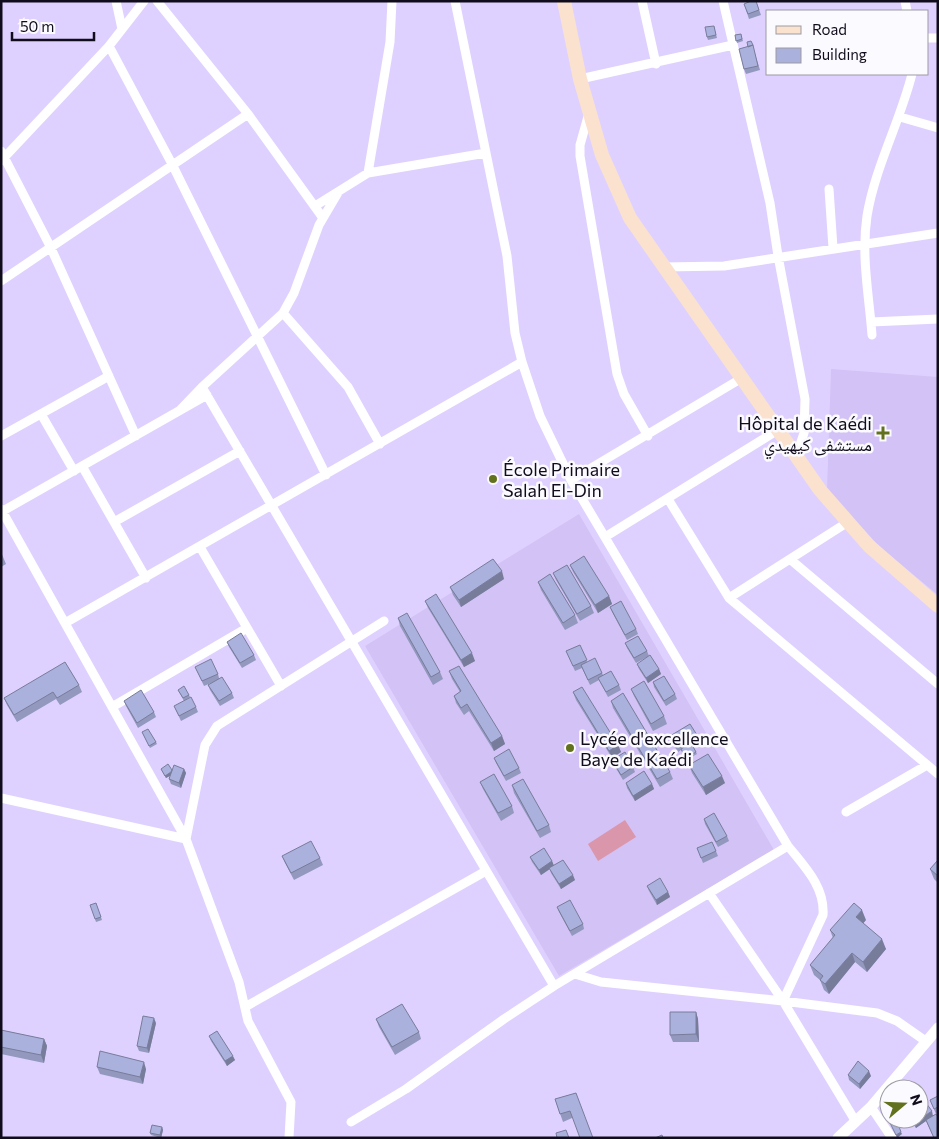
<svg xmlns="http://www.w3.org/2000/svg" width="939" height="1139" font-family="Commissioner,'Noto Naskh Arabic',sans-serif">
<style>
.built{fill:#d3c2f6}
.green{fill:#da96ab}
.lines{fill:none;stroke-linecap:round;stroke-linejoin:round}
.minor{stroke:#fff;stroke-width:9}
.tertiary{stroke:#fff;stroke-width:11}
.primary{stroke:#fae2cf;stroke-width:14}
.wall{fill:#9398be}
.shaded-wall{fill:#787c9b}
.building{fill:#abb1dd;stroke:#787c9b}
.poi-dot{fill:#62711d;stroke:#fbfafe;stroke-width:2}
.labels{text-anchor:middle;dominant-baseline:central;stroke-width:5;stroke-linejoin:round;paint-order:stroke}
.poi-label{font-size:18px;fill:#110c1b;stroke:#fbfafe;text-anchor:start}
</style>
<rect width="100%" height="100%" fill="#dfd1ff"/>
<path class="built" d="M831 369 938 377V595L880 547 827 490Z
M579 514 774 850 559 976 365 646Z"/>
<path class="green" d="M625 820 636 837 598 861 588 844Z"/>
<g class="lines">
<path class="minor" d="M116 1 122 29
M157 1 248 114 323 218
M455 1 507 256 515 333 522 362 540 416 571 480 788 846C805 867 825 887 823 915L783 1001
M642 1 656 64
M723 1 770 203 778 256 805 399 804 433 796 457
M905 1 907 11
M928 38H938
M109 46 172 164 326 475
M580 79 733 45
M589 113 580 145V156L617 374 624 394 648 436
M900 117 938 128
M1 151 50 246 136 436
M1 161 109 46 144 1
M368 173 390 42 392 1
M829 189 833 248
M315 206 368 173 486 153
M664 267 724 266 938 233
M1 281 248 114
M283 313 348 387 380 444
M871 322 938 319
M872 335C869 295 861 256 867 216 875 167 900 122 912 74
M202 387 554 986
M179 411 202 387 283 313 294 293 319 225 339 191
M41 414 74 471
M1 436 109 376
M82 466 146 578
M571 480 742 378
M668 499 729 598 938 774
M1 509 186 839 239 982 248 1021 291 1102 289 1138
M1 512 207 395
M114 522 240 451
M605 537 778 430
M200 547 281 686
M791 560 938 684
M729 598 848 522
M65 623 522 362
M112 707 247 628
M1 798 186 839 205 745 217 726 384 621
M846 812 927 765
M709 893 783 1001 856 1122
M575 974 601 982 783 1001 877 1013 897 1021 927 1042
M245 1007 486 871
M871 1107 892 1138
M351 1122 406 1089 504 1019 554 986 788 846"/>
<path class="tertiary" d="M838 1138 871 1107 938 1028"/>
<path class="primary" d="M564 1 580 79 602 155 630 218 820 490 869 546 938 606"/>
</g>
<path class="wall" d="M756 1 761 15 749 19 744 4Z
M714 26 717 38 708 40 707 37Z
M741 34 743 41 737 43 735 35Z
M751 41 760 70 746 74 744 69 748 47Z
M1 552 6 564 1 567Z
M570 565 609 596 612 604 598 613 573 572Z
M553 573 591 606 594 613 580 621 556 580Z
M504 579 461 607 453 595 450 587Z
M538 582 575 615 578 623 565 630 541 590Z
M425 601 475 661 464 667 428 608Z
M610 607 636 629 638 634 627 640 612 612Z
M398 618 440 672 443 679 433 685 400 626Z
M227 642 254 655 256 660 242 668 229 647Z
M625 643 647 651 649 656 636 663 627 648Z
M580 645 587 662 602 673 603 675 619 685 621 690 608 697 599 680 590 685 582 668 575 671 566 651Z
M637 664 659 669 661 674 648 683 639 669Z
M195 667 218 674 219 678 232 693 234 698 220 706 210 690 208 685 216 681 204 686Z
M449 671 502 736 505 744 494 751 469 711 464 715 456 703 454 696 460 692 452 679Z
M653 682 675 694 677 699 666 706 654 687Z
M79 685 82 692 60 705 56 699 17 722 7 705 4 698Z
M631 689 664 716 667 724 653 731 634 696Z
M178 690 189 695 190 697 184 701Z
M573 692 618 745 621 752 612 758 576 700Z
M124 701 154 712 156 717 138 728 126 706Z
M611 701 670 772 673 779 660 787 613 708Z
M174 706 196 707 198 712 181 721Z
M142 732 156 742 157 744 150 748Z
M697 735 698 740 692 744 697 754 686 760 681 750 678 752 671 741 670 736Z
M494 758 519 768 521 773 506 781 496 763Z
M612 760 633 767 635 772 623 780 614 765Z
M689 765 725 783 706 795 692 773Z
M161 769 172 770 184 769 186 773 181 788 171 784 169 779 170 776 166 778Z
M480 782 512 806 514 813 501 821 483 789Z
M626 783 652 784 654 789 635 801 627 788Z
M512 785 549 825 551 832 540 838 514 793Z
M704 819 727 836 729 841 718 847 705 824Z
M712 842 718 856 703 863 697 848Z
M282 856 320 858 323 865 294 880 285 863Z
M530 857 552 861 554 866 575 880 561 889 551 873 550 869 541 875 532 862Z
M938 860V883L934 879 930 869Z
M647 886 668 892 670 897 657 905 649 891Z
M96 903 102 920 96 922 95 919Z
M557 907 583 924 584 929 572 936 559 912Z
M866 920 863 923 886 949 867 972 855 962 829 994 824 990 820 980 814 975 810 965 833 938 830 930Z
M696 1012 698 1019 699 1042H673L670 1035Z
M376 1019 419 1032 421 1039 395 1055 379 1027Z
M156 1023 149 1053 139 1051 137 1046Z
M1 1030 44 1039 47 1046 44 1063 1 1054Z
M209 1036 235 1060 227 1066 211 1041Z
M97 1067 146 1069 143 1084 100 1074Z
M848 1075 871 1076 860 1089 849 1080Z
M576 1093 572 1118 563 1122 555 1099Z
M938 1096V1113L936 1114 930 1100Z
M933 1116 938 1138H934L926 1121 916 1128 910 1119H919Z
M162 1127 163 1130 161 1138 151 1135 150 1133Z"/>
<path class="shaded-wall" d="M502 571 504 579 461 607 459 600Z
M609 596 612 604 598 613 595 605Z
M472 653 475 661 464 667 461 660Z
M659 669 661 674 648 683 646 678Z
M502 736 505 744 494 751 491 743Z
M618 745 621 752 612 758 609 751Z
M184 769 186 773 181 788 179 783Z
M172 771 173 774 166 778 165 776Z
M722 776 725 783 706 795 703 787Z
M652 784 654 789 635 801 633 796Z
M552 861 554 866 541 875 539 870Z
M573 875 575 880 561 889 559 884Z
M668 892 670 897 657 905 656 900Z
M862 910 866 920 860 927 856 917Z
M882 939 886 949 867 972 863 962Z
M852 953 855 962 829 994 825 984Z
M696 1012 698 1019 699 1042 696 1034Z
M154 1018 156 1023 149 1053 147 1048Z
M44 1039 47 1046 44 1063 41 1055Z
M233 1056 235 1060 227 1066 225 1061Z
M144 1062 146 1069 143 1084 140 1077Z
M869 1071 871 1076 860 1089 859 1084Z
M932 1111 933 1116 916 1128 914 1123Z
M162 1127 163 1130 161 1138 160 1135Z
M901 1132 902 1134 897 1138 896 1135Z"/>
<path class="building" d="M751 1H756L759 10 748 14 744 4Z
M714 26 716 35 707 37 705 27Z
M741 34 742 39 736 41 735 35Z
M751 41 753 45 748 47 747 42Z
M753 45 758 66 744 69 739 49Z
M584 556 609 596 595 605 570 565Z
M493 559 502 571 459 600 450 587Z
M567 565 591 606 577 614 553 573Z
M550 574 575 615 563 623 538 582Z
M436 594 472 653 461 660 425 601Z
M621 601 636 629 625 635 610 607Z
M407 613 440 672 431 677 398 618Z
M241 633 254 655 240 663 227 642Z
M638 636 647 651 634 658 625 643Z
M580 645 587 660 573 666 566 651Z
M650 655 659 669 646 678 637 664Z
M595 658 602 673 588 680 581 665Z
M211 659 218 674 202 681 195 667Z
M65 662 79 685 57 698 53 692 14 715 4 698Z
M459 666 502 736 491 743 467 704 461 708 454 696 461 691 449 671Z
M611 671 619 685 606 692 598 678Z
M664 676 675 694 664 701 653 682Z
M222 677 232 693 219 701 208 685Z
M644 681 664 716 651 724 631 689Z
M184 686 189 695 183 698 178 690Z
M582 687 618 745 609 751 573 692Z
M141 690 154 712 137 723 124 701Z
M623 693 670 772 657 779 611 701Z
M191 697 196 707 179 716 174 706Z
M690 724 697 735 676 747 670 736Z
M148 729 156 742 149 746 142 732Z
M691 743 696 752 686 758 681 749Z
M509 749 519 768 504 776 494 758Z
M625 752 633 767 621 775 612 760Z
M708 754 722 776 703 787 689 765Z
M168 764 172 770 171 772 165 776 161 769Z
M174 765 184 769 179 783 169 779Z
M644 771 652 784 633 796 626 783Z
M494 774 512 806 498 813 480 782Z
M523 779 549 825 537 831 512 785Z
M714 813 727 836 716 842 704 819Z
M311 841 320 858 291 873 282 856Z
M712 842 716 851 701 858 697 848Z
M544 848 552 861 539 870 530 857Z
M563 860 573 875 559 884 549 868Z
M938 860V876L930 869Z
M660 878 668 892 656 900 647 886Z
M570 900 583 924 570 931 557 907Z
M96 903 101 917 95 919 90 905Z
M854 903 862 910 856 917 882 939 863 962 852 953 825 984 820 980 823 976 810 965 835 935 830 930Z
M402 1004 419 1032 392 1047 376 1019Z
M670 1012H696V1034L670 1035Z
M143 1016 154 1018 147 1048 137 1046Z
M1 1030 44 1039 41 1055 1 1047Z
M217 1031 233 1056 225 1061 209 1036Z
M100 1051 144 1062 140 1077 97 1067Z
M858 1061 869 1071 859 1084 848 1075Z
M576 1093 593 1138H580L570 1111 560 1114 555 1099Z
M938 1096V1107L934 1109 930 1100Z
M926 1103 932 1111 914 1123 912 1119H919V1107Z
M936 1114 938 1117V1138H934L926 1120Z
M895 1119H896L901 1132 896 1135 890 1123Z
M152 1125 162 1127 160 1135 150 1133Z
M566 1130 569 1138H557L556 1133Z
M662 1135 663 1138H655Z"/>
<g class="poi-dot">
<path d="M880.5 425.5h5v5h5v5h-5v5h-5v-5h-5v-5h5z"/>
<circle cx="493" cy="479" r="5"/>
<circle cx="570" cy="748" r="5"/>
</g>
<g class="labels">
<g class="poi-label">
<text x="872" y="423" text-anchor="end">Hôpital de Kaédi<tspan x="872" dy="21">مستشفى كيهيدي</tspan></text>
<text x="503" y="469">École Primaire<tspan x="503" dy="21">Salah El-Din</tspan></text>
<text x="580" y="738">Lycée d'excellence<tspan x="580" dy="21">Baye de Kaédi</tspan></text>
</g>
</g>
<rect width="939" height="1139" fill="none" stroke="#110c1b" stroke-width="5"/>
<rect x="766" y="10" width="162" height="65" fill="#fbfafe" stroke="#9d9ba3"/>
<rect x="776" y="26" width="25" height="8" fill="#fae2cf" stroke="#9d9ba3"/>
<text x="812" y="35" font-size="15" fill="#110c1b">Road</text>
<rect x="776" y="48" width="25" height="15" fill="#abb1dd" stroke="#9d9ba3"/>
<text x="812" y="60" font-size="15" fill="#110c1b">Building</text>
<g transform="translate(904 1104) rotate(71)"><circle r="24" fill="#fbfafe" stroke="#9d9ba3"/>
<path d="M0-4L9 19L0 12L-9 19Z" fill="#62711d"/>
<text y="-8" font-size="14" font-weight="bold" text-anchor="middle" fill="#110c1b">N</text>
</g>
<path d="M12 32v8h82v-8" fill="none" stroke="#110c1b" stroke-width="2.5"/>
<text x="20" y="32" font-size="15" fill="#110c1b" stroke="#fbfafe" stroke-width="4" paint-order="stroke">50 m</text>
</svg>
